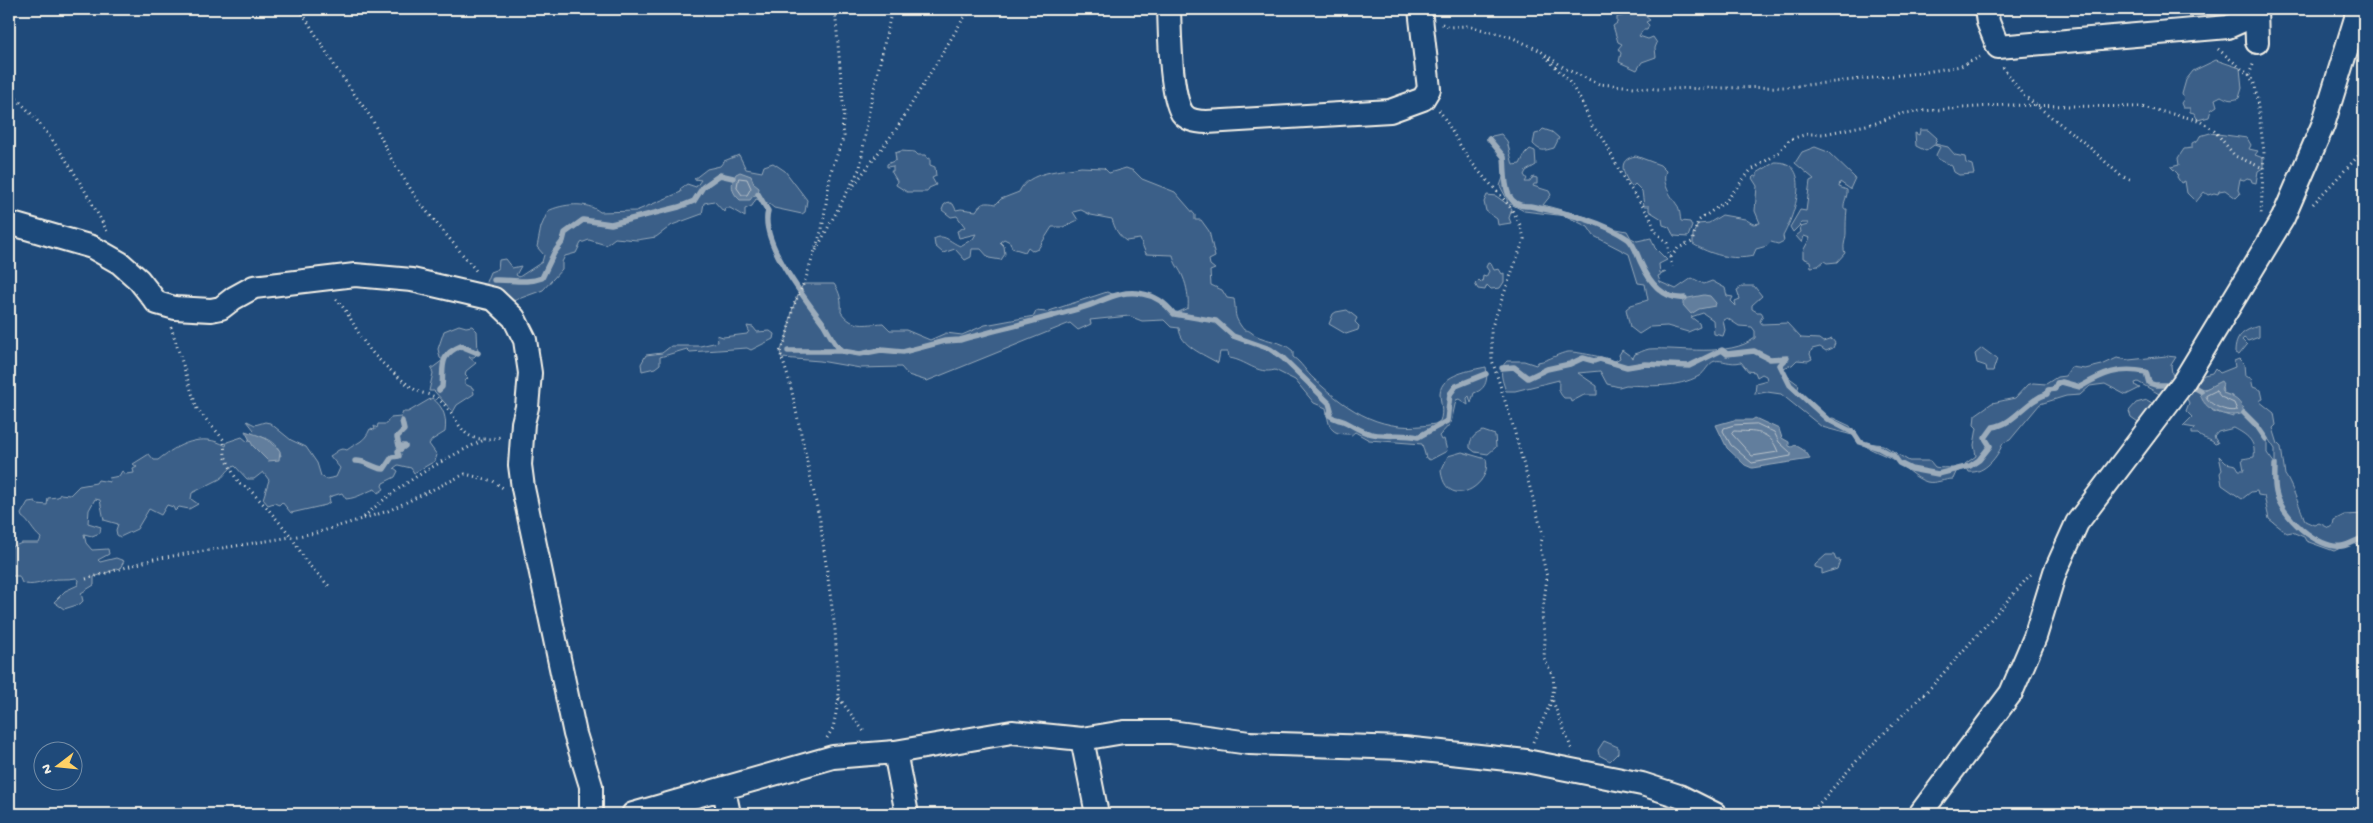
<svg xmlns="http://www.w3.org/2000/svg" width="2373" height="823" font-family="'Gochi Hand',sans-serif">
<style>
.green{fill:#3a5f88;stroke:#97a8b8;fill-rule:evenodd}
.water{fill:#627e9d;stroke:#9cacbb}
.lines{fill:none;stroke-linecap:round;stroke-linejoin:round}
.shore{stroke:#bac3ca;stroke-width:1}
.stream{stroke:#9cacbb;stroke-width:5.5}
.street-casing{stroke:#f4f1e8;stroke-width:26}
.path{stroke:#f4f1e8;stroke-width:3;stroke-dasharray:1 4;stroke-linecap:butt}
.street{stroke:#1f4a7a;stroke-width:22}
</style>
<rect width="100%" height="100%" fill="#1f4a7a"/>
<filter id="ink" filterUnits="userSpaceOnUse"><feTurbulence type="fractalNoise" baseFrequency=".02" numOctaves="2"/><feDisplacementMap in="SourceGraphic" scale="10" xChannelSelector="R" yChannelSelector="G"/><feConvolveMatrix kernelMatrix="1 2 1 2 8 2 1 2 1" color-interpolation-filters="sRGB"/></filter>
<g filter="url(#ink)">
<path class="green" d="M1640 12 1650 20 1646 22 1649 25 1647 30H1643L1639 36 1648 39 1653 37 1657 43 1655 48 1656 57 1642 62 1637 70 1619 62 1621 53 1618 49 1622 44 1618 42 1613 26 1617 23V17Z
M2216 60 2240 68 2242 88 2239 98C2232 101 2228 100 2221 96L2215 99 2217 106 2211 110 2209 117 2198 120 2194 113 2190 112V108H2183L2181 103 2184 99 2182 94 2186 80 2193 71Z
M1543 129 1552 132 1559 138 1554 148C1543 151 1541 152 1533 144L1535 134 1539 133Z
M1920 130H1928L1937 138 1935 144 1948 147 1955 155 1965 157 1966 163 1972 165 1974 174 1959 175 1954 172 1952 166 1938 159 1936 155 1940 147 1934 145 1926 151 1916 146 1915 133 1919 135Z
M2210 133 2247 138 2251 145 2249 149 2258 151 2255 155 2263 158V168L2258 171 2256 183 2252 182 2251 179 2247 178 2244 180 2240 179 2238 190 2240 194 2236 198 2225 190 2219 191 2218 194 2214 193 2208 195 2204 192 2196 202 2187 193 2185 181 2181 183 2177 177 2178 174 2171 167 2179 165 2178 158 2184 149 2192 148V143L2198 140 2200 136Z
M1501 134 1507 141 1513 165 1520 164 1525 154 1530 149 1535 151 1536 165 1526 171 1524 175 1527 179 1525 182H1530L1533 177 1537 178V184H1534L1533 186 1549 191 1551 195 1543 205 1587 217 1606 227 1627 231 1631 238 1637 241 1651 238 1655 248 1667 260 1659 264 1660 273 1666 272 1658 276 1660 282 1676 289 1692 278 1704 284 1712 281 1725 288 1727 296 1733 297 1731 301 1736 306 1735 301 1740 299 1737 290 1743 286H1754L1762 296 1752 305V309L1757 312H1761L1763 315 1760 321 1762 324 1787 323 1801 338 1819 339 1823 342 1832 339 1835 343 1833 348 1826 351 1820 347 1812 349 1810 354 1812 359 1808 361 1797 360 1792 365 1783 368 1787 376 1799 385 1797 392 1827 419 1833 418 1850 426 1856 436 1822 427 1781 394 1767 392 1755 394 1756 383 1767 380 1766 376 1762 374 1757 377 1755 372 1748 371 1741 362C1730 365 1722 359 1715 361 1708 363 1705 373 1699 376 1677 388 1650 386 1626 385L1619 387 1607 384 1600 371 1578 373 1597 386V395H1584L1571 402 1570 398H1564C1557 391 1559 387 1559 380L1515 391H1506C1502 380 1498 369 1507 361H1524L1536 365 1538 362C1550 360 1559 353 1568 352 1574 351 1608 358 1615 361L1620 358 1619 355 1622 350 1633 358 1635 354C1639 353 1644 350 1649 349 1680 347 1729 358 1755 338V331L1752 327 1739 326 1727 318 1723 320 1725 330 1723 336 1714 334 1713 320 1703 313 1691 317 1699 323 1700 327 1688 332 1667 326 1650 327 1639 334 1630 327 1626 309 1631 305 1648 300 1645 284 1638 283 1629 254 1594 236 1588 227 1566 216 1524 211 1511 204 1509 205 1512 209 1509 218 1511 223 1498 225 1497 219 1486 211 1484 202 1487 195 1496 196 1507 204V199L1500 186 1505 172 1504 157 1489 139 1492 136Z
M1815 147 1828 152 1855 178 1850 189 1840 182 1839 187 1847 190C1848 197 1843 201 1844 209H1847C1846 218 1846 225 1846 233 1846 240 1842 246 1845 253L1837 262 1827 263 1824 261 1818 266 1811 267 1810 261 1803 258V251L1810 238 1804 236 1802 243 1796 236 1801 232 1800 227 1808 225V223H1802L1793 232 1790 227 1800 210 1806 211 1810 181 1814 179 1795 163 1802 152Z
M901 151 915 152 918 155H925L928 159 930 158V165L935 167 936 176 932 178 936 185 929 188 927 192H907L896 185 897 181 891 171H893V166L887 167V164L896 160 895 153Z
M739 155 746 169 762 172 764 166 773 163 785 171 807 200 805 212 802 214 774 208 768 203H766L767 207 760 200 756 199 752 206 745 209V217L730 208H725L724 212 714 201 704 203 702 214 672 225 656 237 637 240 615 238 606 245 589 240 581 243 576 253 565 256 562 262V269L543 290 510 302 504 291 489 287 486 282 490 272 498 269 499 260 505 259 512 268 521 266 516 275 519 277 542 262 544 255 537 247 541 227 548 211C562 204 587 201 600 212L636 211 681 192 680 189 687 184 696 187 701 180 694 179 707 169 720 166 724 161Z
M1636 156 1660 165 1666 171C1661 183 1671 196 1677 205 1680 208 1680 217 1681 221L1690 222 1692 226 1688 237 1674 236 1669 227 1663 225 1662 219 1649 211V206H1644L1642 191 1635 184 1632 187C1623 175 1616 159 1636 156Z
M1775 162C1814 161 1794 216 1783 236L1784 241 1778 244 1771 242 1767 246 1756 249 1753 256C1733 261 1709 254 1693 244V234L1698 224 1709 223 1722 215 1745 219 1753 224 1760 223 1755 211 1757 186 1752 178 1754 176 1757 177V173Z
M1081 167 1104 168 1109 173 1126 168 1134 171 1142 179 1175 192 1195 215V220H1201L1209 231 1215 257 1209 260 1210 265 1215 269 1210 271 1211 285 1222 290 1227 298 1234 299C1237 314 1232 315 1244 330 1250 330 1250 332 1255 335 1268 342 1281 340 1293 351V357C1302 363 1306 372 1314 379 1351 413 1383 434 1435 424L1440 421C1444 411 1440 403 1440 393 1441 374 1472 370 1486 367 1488 378 1487 389 1474 393L1471 403 1469 396 1467 398 1468 405 1459 399 1456 400 1451 423 1439 436 1441 440 1444 439 1447 451 1430 460 1426 458 1422 444 1369 440 1355 432C1349 437 1354 434 1347 434 1328 434 1329 424 1326 408L1314 403 1295 380 1275 370C1257 375 1246 360 1229 358L1228 352H1220L1218 363C1203 354 1180 346 1179 328L1171 327 1164 320 1142 321 1129 316 1090 320 1091 324 1078 330 1070 323 927 381 908 375 901 367 860 368 820 361 782 358 780 352 786 339 793 307 803 284H834C840 292 842 302 841 312 853 329 865 324 883 323L890 330H906L930 340 946 333 962 335 985 325 1034 316 1036 311 1046 312 1107 292C1114 296 1120 293 1127 293 1147 292 1161 299 1174 314L1188 308C1189 299 1187 286 1183 277 1180 269 1174 264 1173 255L1146 254 1140 239 1126 241C1118 235 1115 229 1112 219L1091 215 1081 210 1073 212 1078 220 1063 227H1052L1038 249 1033 251 1028 247 1025 252 1012 248 1010 242 1004 239 1000 242 1004 246 1005 254 1001 260 989 258 981 249H972L971 257 965 260 955 249 943 253 935 246 934 239C944 233 950 242 960 246L973 239 976 234 959 238 957 231 965 227 957 216 951 217 942 210 944 205 948 202 953 204 956 210 961 209 976 211C981 202 986 202 996 204L1001 199 1019 192C1028 171 1061 171 1081 167Z
M1488 263 1491 264 1494 270 1499 269 1502 274 1504 273V282L1500 288 1491 289 1487 285 1485 290 1478 289 1475 284 1479 280 1482 283 1483 276 1486 277 1489 271 1486 267Z
M1347 310 1357 318 1355 322 1359 326 1358 330 1346 334 1329 324 1333 314 1336 312Z
M459 325 466 327 472 326 477 331 478 353 474 357H469L476 363 466 371 465 375 468 378 465 381V384L473 388 474 394 457 405 453 412 434 391H429L433 373 431 369 443 360 440 358 438 349 444 331Z
M747 326 753 327 757 332 770 331 774 334 773 339 751 350 747 348 690 352 687 349 660 357V364L655 368 642 371 641 364 646 355 662 353 671 346H700L718 342 717 335 723 337 747 334 749 331Z
M2259 326V337L2248 341 2244 338 2242 340 2247 345 2239 355 2235 353C2235 336 2244 330 2259 326Z
M1982 348 1997 359 1993 371H1987L1986 366 1977 363 1975 354Z
M2166 356 2176 357 2171 365 2172 374 2176 376 2161 395 2138 382 2135 383 2136 386 2140 388 2126 395 2105 384 2097 385 2090 386 2080 395 2066 396 2040 404 2010 440 2003 443C1998 456 1985 474 1969 472L1965 464 1976 456 1974 445 1977 428 1974 425 1975 415 1992 403 2015 398 2027 385 2033 383 2046 384 2057 377 2065 376 2071 367 2085 369 2102 365 2117 358 2129 360Z
M2239 359 2244 364 2245 376 2251 378 2253 387 2261 390 2263 399 2259 401 2274 413 2276 425 2273 428 2278 444 2281 447 2285 475C2289 479 2303 514 2305 521L2314 525 2319 523 2329 528 2333 525 2334 520 2344 515 2364 514V545L2360 547 2353 542 2334 551 2306 541 2304 537 2292 532 2287 533 2269 519 2264 496 2258 495 2257 491 2251 492 2242 499 2222 485 2220 473 2222 470 2219 456 2226 463 2236 465 2239 470H2244L2242 459 2254 457C2256 441 2247 435 2234 428L2218 432 2214 437 2218 443 2215 444C2210 438 2203 440 2198 434H2192V431L2195 428 2183 426 2192 417 2186 411 2189 403 2186 397 2204 375 2212 373 2215 368 2220 373 2235 367 2234 361ZM2222 386 2223 393 2232 396 2233 417 2213 411 2200 392 2202 389ZM2267 437 2275 449V464L2267 453Z
M432 398C444 407 447 418 445 432L432 440 429 444 437 455 435 461 414 473 411 468 398 465 394 468 398 471 395 477 383 483 382 486 384 489 378 493 375 489C365 492 358 498 346 499L342 493 329 497 330 502 326 505 291 513 282 502 279 505 274 503 268 505 263 499 269 480 263 472 254 479H247L235 466C228 468 226 475 220 479 211 484 201 488 192 493L191 499 198 504 189 509 179 507 175 511 173 507 167 505 161 515 149 509 137 529 120 537 117 535 116 530 118 524 104 520 100 500 95 499 89 510 88 523 101 527 100 533 92 536 84 534 86 543 92 550 108 549 109 554 98 560 100 562 116 558 124 561 120 568 94 577V585L81 593 83 601 80 604 64 609 54 602 65 591 78 585 79 580 76 578C67 580 58 578 51 580 41 582 33 587 22 583L19 576H9V548L22 543H39L41 538C33 532 29 521 22 517L21 514 28 502 35 501 37 504 47 505 48 498 58 497 60 494 70 495 79 486 96 483 98 480 110 482 109 478 119 476 122 471 126 474 134 473 133 469 137 467 133 464 149 454 154 460H158C178 444 202 432 226 446L227 442 242 437 248 442 250 437 257 450 281 456C278 440 264 437 250 434L254 430 247 421 255 425 265 422 270 423 291 440 306 447 317 463 321 476 326 479 336 477 340 468 330 456C337 452 339 447 347 450 357 442 364 443 370 429L375 430 374 426 377 428 378 424H386L390 418 401 417 403 412H408Z
M2147 400 2152 403 2151 406 2153 407 2141 424 2131 417 2129 411 2136 403Z
M1483 431 1495 435 1496 447 1488 454 1475 452 1470 448C1469 439 1475 434 1483 431Z
M1860 442 1883 445 1909 461H1930L1935 467C1943 469 1949 466 1957 470L1953 479C1945 479 1935 484 1927 482 1914 478 1905 467 1894 460 1882 453 1871 451 1860 442Z
M1462 452 1486 459C1493 486 1446 512 1441 471L1448 456Z
M1826 555H1834L1836 560H1840L1837 569 1822 574V569L1815 567V565Z
M1604 741 1618 747V753L1610 761 1599 755 1598 750Z"/>
<path class="water" d="M740 172 751 176 754 184 759 188 758 194 753 196 750 200H740C731 192 730 184 736 174Z
M1704 295 1710 296 1716 303 1715 306 1699 309 1691 314 1683 305V299Z
M2221 381 2223 384 2221 389 2223 393C2234 397 2242 401 2244 413 2228 419 2202 411 2200 392Z
M1755 418 1779 429 1782 438 1789 442V446L1792 447 1795 445C1802 449 1807 451 1810 459L1752 468 1745 465 1727 448 1716 425 1734 420H1752Z
M245 431C261 436 269 438 280 451L279 460 268 461 253 446Z"/>
<g class="lines">
<path class="shore" d="M739 178 747 179 751 188 747 195H742L737 188Z
M2216 391 2221 397 2234 403 2237 410C2228 413 2208 405 2206 396Z
M1757 424 1774 432 1779 442 1791 453V456L1752 463 1731 445 1723 431 1724 428 1734 425Z
M1734 431C1754 432 1770 429 1778 452L1752 456 1732 434Z"/>
<path class="stream" d="M1489 139 1504 157C1506 176 1501 208 1530 206 1563 213 1599 219 1628 239 1635 245 1637 255 1641 263 1649 281 1663 300 1685 298
M758 194 768 211C759 241 806 300 823 323 829 332 833 344 842 351
M494 280C510 279 526 284 542 278L554 253 563 241 565 233 583 220 611 224 679 207 694 201 703 187 720 175 733 178
M788 351H842L860 354 881 350 903 352 945 341 960 340C1001 329 1043 319 1084 307 1104 301 1120 289 1143 294 1157 296 1166 304 1174 314L1216 321 1233 336 1270 349 1283 358 1329 403 1331 410 1329 415C1335 420 1337 419 1343 421 1351 424 1359 431 1368 433 1384 438 1401 433 1418 437L1447 421 1450 394 1456 386 1486 374
M1502 368 1514 367 1528 378 1547 369 1570 364 1583 358 1594 361 1600 359 1627 367 1645 364 1689 366 1722 350 1727 354 1754 351 1770 359 1787 358 1780 365 1790 385 1827 419 1854 433 1860 442 1879 448 1894 456 1899 463 1911 469 1938 474 1970 466 1979 460 1990 446 1985 438 1993 427C2015 424 2026 400 2047 394L2048 390 2055 389 2057 383 2062 382 2080 387C2104 373 2118 367 2146 372L2149 383 2155 385H2168
M2194 387 2201 391
M439 390 442 387C444 367 438 355 461 346L478 353
M2244 413 2257 426 2266 439
M355 461C367 460 373 469 384 469L392 457 399 456 398 451 405 446H399L397 437 404 430 402 421
M2275 465C2275 473 2274 483 2276 492 2280 515 2318 550 2342 546 2350 545 2357 539 2364 538"/>
<defs>
<path id="street" d="M1169 9C1170 33 1170 93 1182 113 1188 121 1198 122 1207 122L1390 111 1423 99 1429 89 1420 9
M1986 9 1988 22 1998 47 2228 27 2246 19 2253 9
M2256 9 2257 42
M9 223 92 247 120 263 139 280 157 303 175 308 211 310 221 308 234 298 254 287 355 275 412 280 494 299 514 318 525 340 530 373 527 407 523 423 520 465 523 488 575 734 591 786V814
M1082 739 1097 814
M895 752 907 814
M724 790 729 814
M633 814 833 757 895 752 1012 732 1082 739 1124 732H1171L1249 743 1404 748 1526 761 1642 784 1679 796 1715 814
M1920 814 2011 693 2035 637 2055 572 2077 523 2183 383 2283 218 2323 125 2356 18V9"/>
</defs>
<use href="#street" class="street-casing"/>
<path class="path" d="M300 9 336 68 372 119 390 157 419 202 478 273
M1442 24 1449 27 1468 26 1511 37 1539 50 1566 69 1599 84 1658 89 1787 87 1920 73 1961 66 1980 57
M2218 49 2249 75 2255 85 2264 152 2261 214
M1545 56 1568 80 1582 102 1592 126 1603 138 1622 176 1650 217 1655 231 1667 243 1672 267
M2003 67 2023 95 2086 144 2121 176 2132 180
M2249 75 2254 62
M9 92C50 127 82 184 107 231
M1439 110C1450 126 1458 144 1470 160 1489 187 1518 205 1524 239L1491 329 1492 360 1513 426 1543 535 1540 547 1547 577 1542 617 1545 639 1544 658 1553 676 1554 687 1552 699 1572 750
M851 189 897 128 963 19 972 9
M2313 204 2364 150
M816 250 860 168 869 111 892 9
M1671 257 1678 248 1692 242 1698 221 1726 201 1750 171 1778 153 1790 139 1808 134H1824L1876 123 1900 114 1921 111 2006 105 2142 107 2198 120 2214 130 2235 156 2263 168
M336 299C350 313 357 334 370 350 379 361 404 383 417 391 423 394 432 394 438 399 464 419 455 447 501 437
M171 327 197 409 224 440 225 456 234 475 240 484 249 489 268 509 291 536 307 563 329 586
M364 517C398 485 441 460 484 440
M86 579 154 559 316 533 388 511 465 474 493 481 503 488
M839 698 865 733
M827 738 833 728 839 698 835 629 820 521 790 383 780 352 786 339 793 307 806 278 822 229 831 171 844 136 842 130 844 114 835 9
M1533 742 1552 700
M1810 814 1862 755 1932 686 2031 574"/>
<use href="#street" class="street"/>
</g>
</g>
<rect width="2373" height="823" fill="none" stroke="#1f4a7a" stroke-width="30"/>
<rect x="15" y="15" width="2343" height="793" fill="none" stroke="#f4f1e8" stroke-width="2" filter="url(#ink)"/>
<g transform="translate(58 766) rotate(254)"><circle r="24" fill="#1f4a7a" stroke="#748da6"/>
<path d="M0-4L9 19L0 12L-9 19Z" fill="#ffd166"/>
<text y="-8" font-size="14" font-weight="bold" text-anchor="middle" fill="#f4f1e8">N</text>
</g>
</svg>
